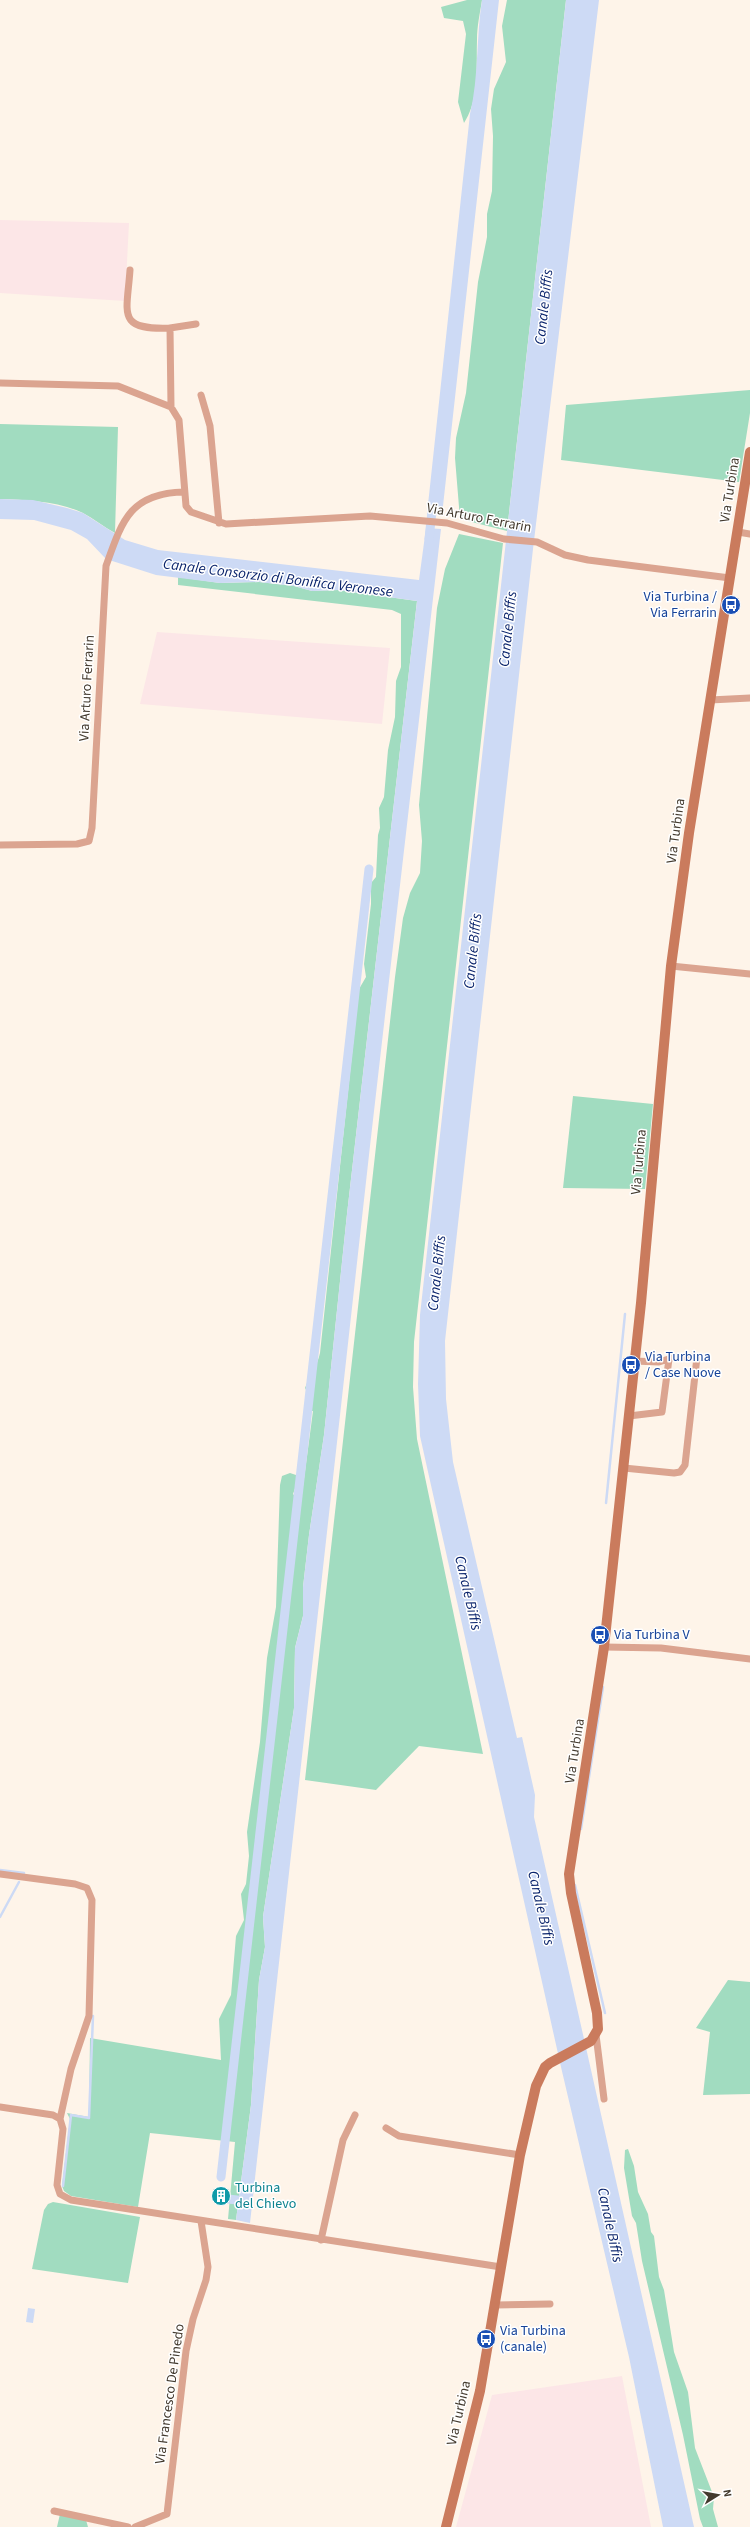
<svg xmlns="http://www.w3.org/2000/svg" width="750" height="2527" font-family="'Source Sans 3',sans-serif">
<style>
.industrial{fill:#fce6e7}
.green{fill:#a1dcc0}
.water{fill:#cddaf5}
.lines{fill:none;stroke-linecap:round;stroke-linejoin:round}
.stream{stroke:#cddaf5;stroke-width:2.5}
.canal{stroke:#cddaf5;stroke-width:9}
.street{stroke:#dba490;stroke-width:7}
.secondary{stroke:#ca7b5d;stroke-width:10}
.labels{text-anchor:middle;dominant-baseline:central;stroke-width:3;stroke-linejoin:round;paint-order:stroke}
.street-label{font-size:14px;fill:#433a2e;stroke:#fff}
.transit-label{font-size:14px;fill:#164399;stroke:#fff;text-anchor:start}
.culture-label{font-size:14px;fill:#0d838f;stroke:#fff;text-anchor:start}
.water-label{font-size:15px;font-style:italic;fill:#0a246c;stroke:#fff}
</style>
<rect width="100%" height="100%" fill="#fef4e9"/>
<path class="industrial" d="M0 220 129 223 125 301 0 293Z
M157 632 390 648 382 724 140 704Z
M622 2376 651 2527H456L492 2395Z"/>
<path class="green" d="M467 0H482C480 13 477 26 477 40 476 68 480 98 464 123L458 102 466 34 463 21 444 18 441 7Z
M507 0H566L507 531 460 519 455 458 456 438 466 393 478 282 487 237V214L492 191 493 136 491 109 494 89 506 62 502 26Z
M750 390V413L739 482 561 460 566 405Z
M0 424 118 427 115 533C104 527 94 519 83 513 58 501 27 500 0 499Z
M459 534 503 543 414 1342 413 1387 417 1439 483 1754 419 1746 376 1790 305 1780 395 977 403 918 410 893 420 873 422 841 419 805 437 608 445 569Z
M178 577 220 583 259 582 294 586 312 591 338 590 417 601 347 1214 324 1435 309 1535 303 1587V1616L295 1648 294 1708 263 1917 265 1947 259 1980 251 2105 236 2220 228 2219 235 2142 150 2133 138 2207 71 2196 64 2191 62 2186 70 2119 67 2113 89 2117 90 2038 221 2060 219 2019 231 1995 236 1936 244 1920 241 1894 246 1884 249 1856 247 1832 260 1742 267 1658 276 1607 280 1485 282 1476 290 1473 296 1475 297 1483 293 1494 298 1500 302 1494 313 1411H310L306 1400 309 1395 305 1388C310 1375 317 1367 320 1353L359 989 366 977 364 964 371 904V883L376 877 378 835 380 828 379 808 384 797 388 750 395 717 396 681 401 667V614L392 610 178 585Z
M573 1096 653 1104 645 1189 563 1188Z
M728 1980 750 1982V2094L703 2095 710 2032 696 2028Z
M628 2149 634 2166 638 2192 648 2214 651 2232 654 2236 659 2277 664 2290 674 2352 688 2392 695 2448 714 2497 713 2509 718 2527H703L700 2519 683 2435 642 2261 636 2223 632 2216 624 2168 625 2150Z
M53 2202 140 2217 128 2283 32 2269 44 2210 48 2204Z
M60 2514 86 2520 88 2527H57Z"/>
<path class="water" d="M482 0H499L442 515 427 514 470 114C479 76 476 38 482 0Z
M566 0H599L533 549 445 1341 446 1399 453 1462 517 1738 522 1737 535 1795 534 1817 694 2527H663L629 2357 561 2067 420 1436 418 1384 420 1315Z
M0 499 33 500 67 508 83 513 125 540 158 550 419 580 426 528 441 529 370 1146 250 2223 236 2220 251 2105 259 1980 265 1947 263 1917 294 1708 295 1648 303 1616V1587L309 1535 324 1435 347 1214 417 601 338 590 312 591 294 586 259 582 220 583 156 575 106 559 87 539 71 530 34 520 0 519Z
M28 2308 35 2309 33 2323 26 2322Z"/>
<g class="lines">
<path class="stream" d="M606 1503 625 1314
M581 1829 603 1687
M0 1870 24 1873
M575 1885 605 2013
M0 1917 19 1882
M63 2186 71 2115 89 2118 93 2016"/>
<path class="canal" d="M429 539 433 502
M221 2177 369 869
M219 2198 246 2201V2196"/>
<path class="street" d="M130 270C127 314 116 330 170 328L171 407
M170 328 196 324
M0 383 118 386 171 407 179 420 186 506 191 512 226 524 370 516 447 523 504 539 537 542 565 555 588 560 730 578
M201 395 210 426 219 523
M738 532 750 534
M710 700 750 698
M0 845 77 844 89 841 92 828 106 566C122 521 130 493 184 492
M671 966 750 974
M629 1416 662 1412 669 1359
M624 1468 674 1473 680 1472 685 1465 697 1357H675L659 1362 634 1361
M604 1647 661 1648 750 1659
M0 1874 75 1884 87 1888 92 1900 89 2016 71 2069 60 2119
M596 2035 604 2099
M0 2107 53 2115 60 2119 63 2129 57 2185 60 2194 71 2200 501 2267
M386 2128 399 2136 520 2155
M321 2240 343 2140 355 2115
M495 2305 550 2304
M54 2511 128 2527
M135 2527 167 2514 186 2351 193 2319 206 2280 208 2267 201 2221"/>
<path class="secondary" d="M446 2527 480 2391 520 2155 536 2086 545 2067 550 2063 591 2041 598 2029 597 2013 571 1893 569 1874 604 1647 641 1303 671 966 689 833 750 452"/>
</g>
<defs>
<symbol id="bus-disc" viewBox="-11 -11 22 22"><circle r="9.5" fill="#1a4fb4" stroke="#fff"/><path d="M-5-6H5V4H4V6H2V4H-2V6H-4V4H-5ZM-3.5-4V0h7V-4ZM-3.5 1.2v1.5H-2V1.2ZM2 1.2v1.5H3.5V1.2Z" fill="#fff"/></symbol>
<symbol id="building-disc" viewBox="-11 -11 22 22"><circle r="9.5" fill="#0f9aa8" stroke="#fff"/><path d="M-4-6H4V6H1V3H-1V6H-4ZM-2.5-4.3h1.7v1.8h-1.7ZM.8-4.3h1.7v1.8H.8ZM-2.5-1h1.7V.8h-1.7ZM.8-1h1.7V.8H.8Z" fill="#fff"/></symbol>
</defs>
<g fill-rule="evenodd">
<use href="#bus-disc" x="720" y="594" width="22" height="22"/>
<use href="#bus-disc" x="620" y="1354" width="22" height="22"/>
<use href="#bus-disc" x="589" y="1624" width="22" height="22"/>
<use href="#building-disc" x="210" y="2185" width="22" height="22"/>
<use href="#bus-disc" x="475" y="2328" width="22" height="22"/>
</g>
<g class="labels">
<g class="street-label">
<text transform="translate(730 490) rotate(-81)">Via Turbina</text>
<text transform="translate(479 518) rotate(11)">Via Arturo Ferrarin</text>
<text transform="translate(87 688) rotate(-87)">Via Arturo Ferrarin</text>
<text transform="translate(676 831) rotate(-82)">Via Turbina</text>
<text transform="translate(639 1162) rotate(-85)">Via Turbina</text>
<text transform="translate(575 1751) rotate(-81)">Via Turbina</text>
<text transform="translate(170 2394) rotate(-82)">Via Francesco De Pinedo</text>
<text transform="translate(459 2413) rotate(-77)">Via Turbina</text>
</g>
<g class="transit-label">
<text x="717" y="597" text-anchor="end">Via Turbina /<tspan x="717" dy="16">Via Ferrarin</tspan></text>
<text x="645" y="1357">Via Turbina<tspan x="645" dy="16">/ Case Nuove</tspan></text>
<text x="614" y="1635">Via Turbina V</text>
<text x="500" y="2331">Via Turbina<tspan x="500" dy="16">(canale)</tspan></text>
</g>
<g class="culture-label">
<text x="235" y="2188">Turbina<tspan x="235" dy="16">del Chievo</tspan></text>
</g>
<g class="water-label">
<text transform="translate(544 307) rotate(-84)">Canale Biffis</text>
<text transform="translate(278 578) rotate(7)">Canale Consorzio di Bonifica Veronese</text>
<text transform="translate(508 629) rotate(-84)">Canale Biffis</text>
<text transform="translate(473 951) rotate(-84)">Canale Biffis</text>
<text transform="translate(437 1273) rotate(-84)">Canale Biffis</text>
<text transform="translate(468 1593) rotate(77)">Canale Biffis</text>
<text transform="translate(541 1908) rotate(77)">Canale Biffis</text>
<text transform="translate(610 2225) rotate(78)">Canale Biffis</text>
</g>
</g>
<g transform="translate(718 2495) rotate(79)" stroke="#ffffff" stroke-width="3" paint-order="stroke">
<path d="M0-3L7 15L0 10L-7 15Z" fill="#433a2e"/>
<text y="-6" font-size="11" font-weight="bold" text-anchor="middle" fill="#433a2e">N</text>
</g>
</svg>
